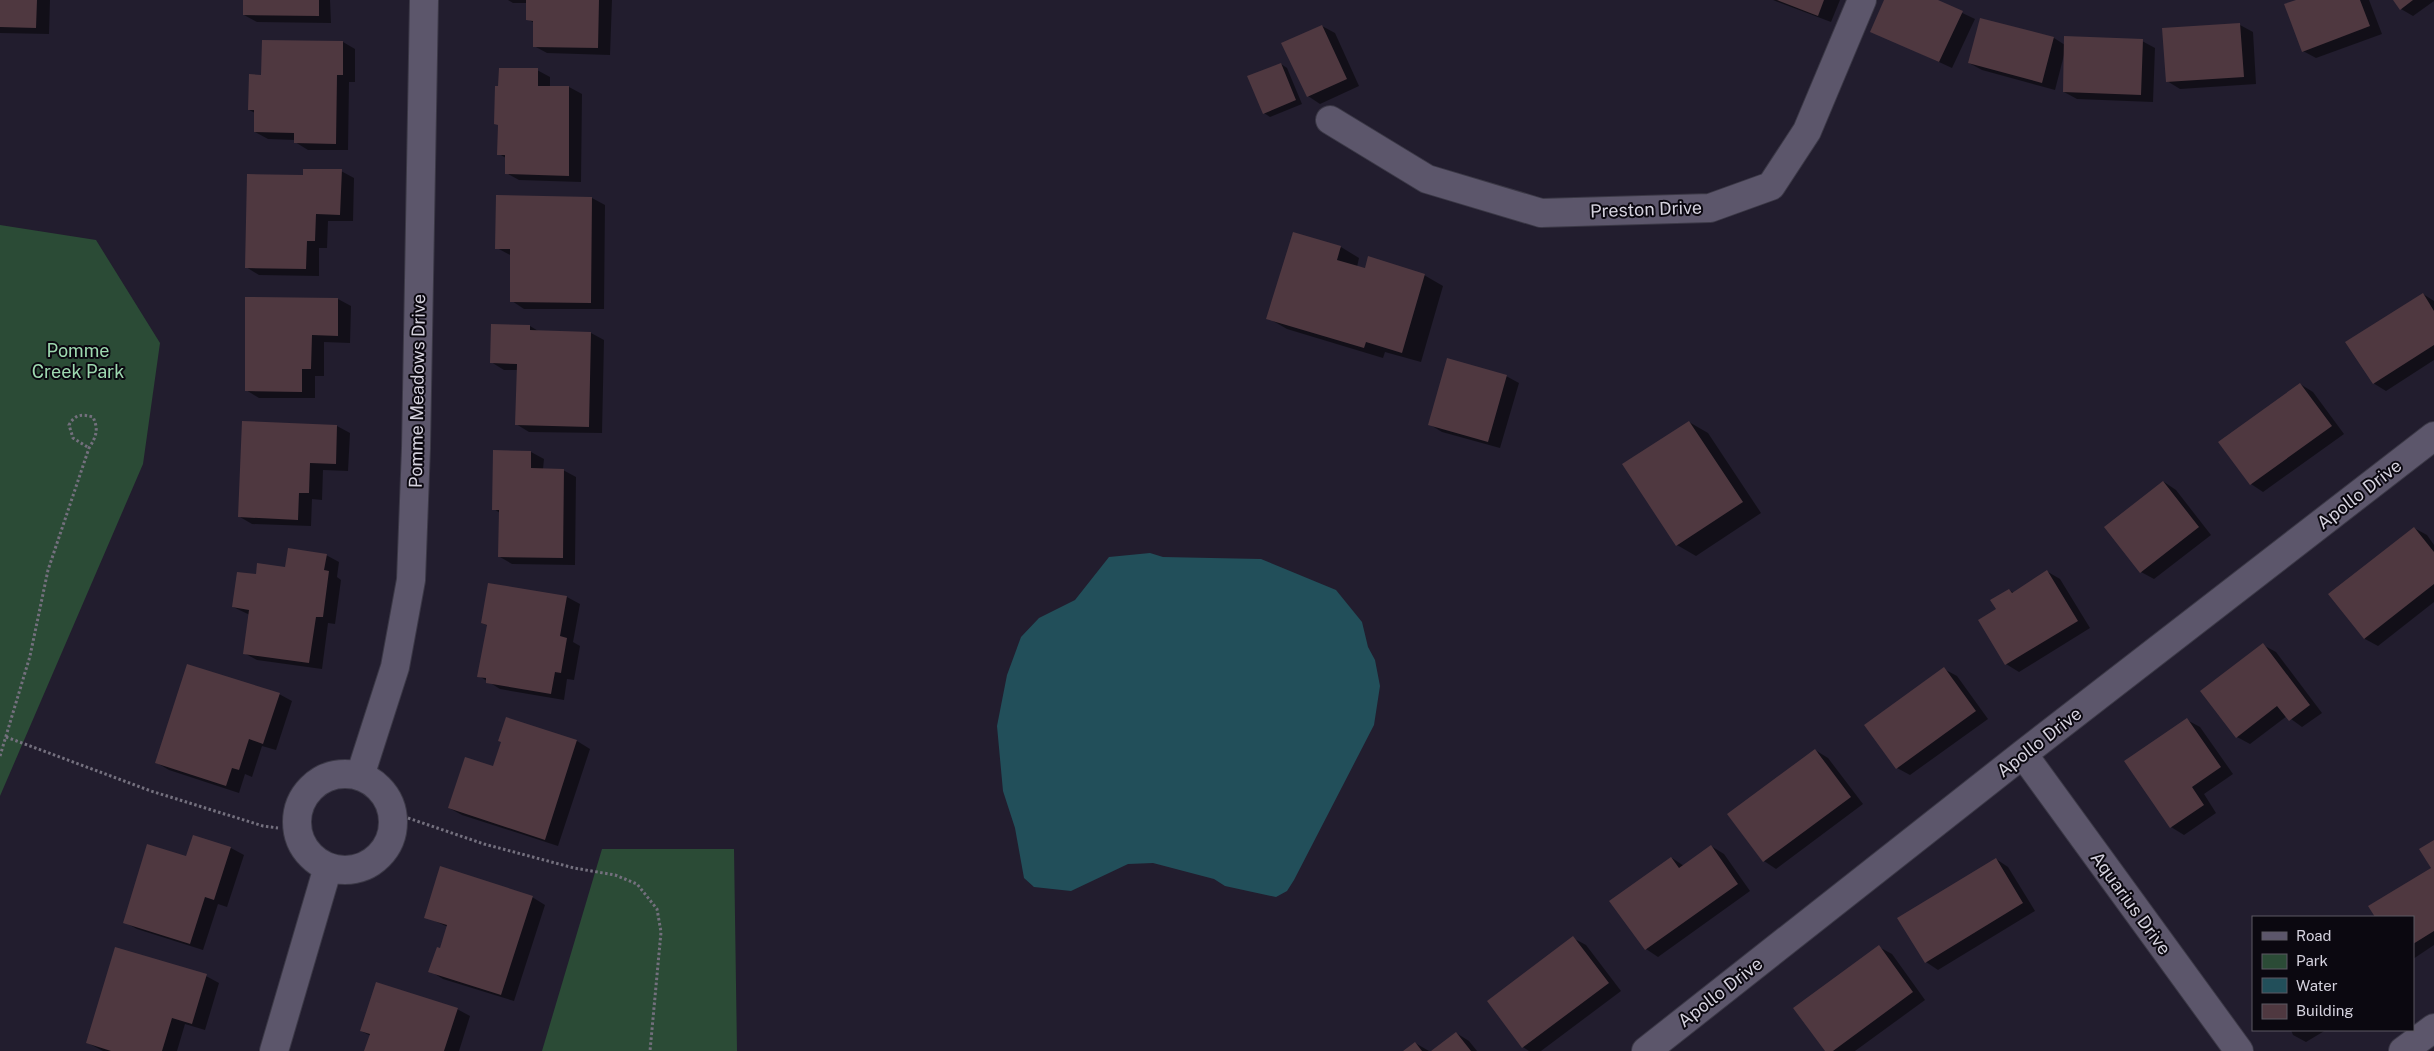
<svg xmlns="http://www.w3.org/2000/svg" width="2434" height="1051" font-family="'Public Sans',sans-serif">
<style>
.green{fill:#2b4b36}
.water{fill:#224f5a}
.shadow{fill:#0007}
.building{fill:#4f3840}
.lines{fill:none;stroke-linecap:round;stroke-linejoin:round}
.minor-casing{stroke:#3b3846;stroke-width:30}
.path{stroke:#74707e;stroke-width:3;stroke-dasharray:2.5 2.5;stroke-linecap:butt}
.minor{stroke:#5c566b;stroke-width:28}
.labels{text-anchor:middle;dominant-baseline:central;stroke-width:4;stroke-linejoin:round;paint-order:stroke}
.street-label{font-size:18px;fill:#d5d2de;stroke:#0b0810}
.park-label{font-size:18px;fill:#9ed9b0;stroke:#0b0810}
</style>
<rect width="100%" height="100%" fill="#221d2e"/>
<path class="green" d="M0 225 96 240 160 343 143 464 0 796Z
M602 849H734L737 1051H542Z"/>
<path class="water" d="M1150 553 1163 557 1261 559 1336 590 1362 622 1368 647 1375 660 1380 686 1374 725 1294 880 1287 891 1276 897 1225 886 1214 879 1153 863 1128 864 1071 891 1034 887 1024 878 1015 828 1003 791 997 726 1007 675 1021 637 1039 618 1075 600 1109 557Z"/>
<path class="shadow" d="M0 0H50L49 34 0 33Z
M244 0H330L331 23 257 22 244 15Z
M508 0H612L610 55 547 53 534 46V23L528 19V3H513Z
M1773 0H1840L1831 22Z
M1885 0H1935L1975 19 1952 68 1872 31Z
M2299 0H2369L2382 34 2316 58 2303 51Z
M2394 0H2434V1L2413 16 2401 9Z
M1981 19 2054 38 2065 45 2142 41 2155 48 2153 102 2077 99 2064 92V55L2055 90 1982 70 1969 63Z
M2240 25 2253 32 2256 84 2180 89 2167 81Z
M1322 26 1335 33 1359 86 1320 104 1308 96Z
M343 42 355 49V82H349L348 150H308L295 142V140L268 139 255 132V113L249 110 262 76Z
M1281 64 1287 68 1302 104 1270 117 1264 113Z
M537 70 550 77V87H569L582 94 581 182 519 180 506 173V158L499 154V125Z
M341 171 354 178 353 221H328L327 248H319V276L259 275 246 267 304 176Z
M497 197 592 198 605 205 604 309H524L512 301V256L497 248Z
M1341 247 1359 258 1357 267 1424 275 1443 286 1421 362 1385 352 1383 358 1287 329 1268 318Z
M2423 294 2434 301V360L2386 391 2373 383Z
M338 299 351 306 350 343 324 342V376H315V398H259L246 390Z
M530 326 540 332 591 333 604 340 602 433 529 432 516 424 518 370H504L491 362Z
M1506 376 1519 383 1500 448 1442 432 1429 424Z
M2300 384 2313 392 2344 434 2263 492 2251 484Z
M1689 422 1708 433 1761 513 1696 556 1677 545Z
M337 426 350 433 348 471 323 470 322 500 312 499 311 526 252 524 240 517Z
M531 452 544 459 543 469 563 470 576 477 575 565 512 564 500 557V513L494 509Z
M2164 482 2176 490 2211 535 2154 579 2141 572Z
M2414 528 2427 535 2434 545V602L2378 646 2365 639 2330 594Z
M326 555 339 562 337 577 341 580 335 624 328 623 322 669 257 660 244 653 250 615 233 607 286 568Z
M2048 572 2060 579 2090 628 2019 672 2006 664 1979 620 1997 609 2009 590 2014 593Z
M567 597 580 604 573 642 580 646 574 680 567 679 564 700 500 689 479 676 488 626 482 623Z
M2263 645 2276 652 2322 713 2302 727 2287 716 2250 744 2237 737Z
M1944 669 1957 676 1988 719 1910 775 1897 768Z
M279 694 292 701 276 750 262 746 252 777 245 774 239 793 169 770 157 763Z
M506 719 577 741 590 749 558 846 462 815 449 808 494 767 502 743Z
M2187 720 2200 727 2233 774 2204 794 2216 813 2184 835 2171 827 2126 761Z
M1815 750 1828 758 1863 804 1776 869 1764 861Z
M194 837 231 848 244 855 227 907 218 904 203 950 137 929 124 922 187 858Z
M2434 841V945L2413 959V917H2376L2369 906 2433 868Z
M1711 846 1724 854 1750 891 1658 957 1646 949 1672 858 1684 866Z
M1996 859 2008 867 2035 911 1938 970 1926 962Z
M532 897 545 905 514 1001 443 979 430 971 441 949 448 927 426 917Z
M1573 938 1586 945 1621 991 1541 1051H1529L1523 1047 1488 1001Z
M1879 947 1892 954 1925 1000 1855 1051H1827Z
M206 976 219 983 205 1030 185 1024 177 1051H103L88 1043Z
M457 1009 470 1016 459 1051H366L371 1036 361 1031Z
M2291 1030H2326L2306 1042 2293 1035Z
M1456 1033 1469 1041 1477 1051H1433Z
M1415 1043 1429 1051H1405Z"/>
<path class="building" d="M0 0H37L36 28 0 27Z
M243 0H319V16L243 15Z
M526 0H599L598 48 533 47V21L526 20Z
M1777 0H1824L1818 16Z
M1884 0H1938L1963 11 1939 62 1870 32Z
M2296 0H2360L2370 26 2302 52 2284 4Z
M2393 0H2413L2400 10Z
M1980 18 2054 37 2042 83 1968 63Z
M2240 23 2244 77 2166 82 2162 28Z
M1322 25 1347 79 1307 97 1281 43Z
M2064 36 2143 39 2141 95 2063 92Z
M262 40 343 41V75H337L336 144 294 143V133L254 132V110H248L249 74 261 75Z
M1281 63 1296 100 1263 114 1247 76Z
M499 68H538V86H569V176L505 174V155H497L498 125 494 124 495 86H498Z
M303 169H342L340 215 316 214 315 241H307L306 269 245 268 247 174 303 175Z
M496 195 592 197 591 303 510 302V249H495Z
M1293 232 1341 246 1337 260 1365 268 1368 256 1425 274 1402 353 1366 342 1364 348 1266 319Z
M2423 293 2434 311V345L2373 384 2345 342Z
M245 297 338 298V336L312 335 311 369H302V392L245 391Z
M491 324 530 325V330L591 332 589 427 515 425 517 364 490 363Z
M1447 358 1507 375 1488 442 1428 425Z
M2300 383 2332 426 2250 485 2218 442Z
M242 421 337 425 336 464 310 463 309 493H299L298 520 238 517Z
M1689 421 1743 502 1676 546 1622 464Z
M493 450 531 451V468L564 469 563 558 498 557 499 510H492Z
M2163 481 2199 527 2140 573 2104 527Z
M2414 527 2434 552V584L2364 639 2328 594Z
M288 548 327 554 324 570 329 571 323 617H316L309 663 243 654 249 610 232 607 237 572 256 574 257 563 285 567Z
M2047 570 2078 621 2005 665 1978 620 1996 609 1990 600 2009 589 2012 593Z
M488 583 567 596 560 636 567 638 561 673 555 672 551 694 486 683V678L477 677 487 625 481 623Z
M2263 643 2310 705 2289 721 2277 706 2236 738 2200 691Z
M187 664 280 693 263 744 249 739 239 770 232 768 226 786 155 763Z
M1944 667 1976 711 1896 769 1864 725Z
M506 717 577 740 545 840 448 808 465 757 493 766 501 742 498 741Z
M2187 718 2221 767 2192 787 2204 805 2170 828 2124 761Z
M1815 749 1851 797 1763 862 1727 814Z
M193 835 231 847 214 900 205 897 190 944 123 923 147 844 186 856Z
M2434 840V931L2413 944V917H2375L2368 906 2431 868 2419 849Z
M1711 845 1738 884 1645 950 1609 901 1671 857 1679 868Z
M1996 858 2023 903 1925 963 1897 918Z
M440 866 533 896 501 995 428 972 437 947 440 948 447 925 424 918Z
M1573 936 1609 983 1522 1048 1487 1001Z
M1879 945 1913 992 1833 1051H1825L1793 1008Z
M115 947 207 974 192 1024 172 1018 162 1051H111L86 1043Z
M376 982 458 1008 444 1051H364L370 1034 360 1031Z
M1456 1032 1471 1051H1431Z
M1415 1042 1422 1051H1403Z"/>
<g class="lines">
<defs>
<path id="minor" d="M1330 120 1427 179 1541 213 1710 208 1771 186 1807 131 1862 0
M2023 754 2239 1051
M297 822a48 48 0 1 1 96 0a48 48 0 1 1-96 0Z
M360 776 395 667 411 580 416 448 424 0
M274 1051 328 867
M1646 1051 2023 754 2434 436
M2403 1051 2434 1028"/>
</defs>
<use href="#minor" class="minor-casing"/>
<path class="path" d="M6 737 151 791 263 826 278 828
M0 756 30 656 48 570 89 448C96 437 99 430 93 417 82 414 75 414 69 425L73 438 89 448
M408 818 484 844 574 868 615 875 637 884 657 909 661 932 650 1051"/>
<use href="#minor" class="minor"/>
</g>
<g class="labels">
<g class="street-label">
<text transform="translate(1646 209) rotate(-2)">Preston Drive</text>
<text transform="translate(417 391) rotate(-89)">Pomme Meadows Drive</text>
<text transform="translate(2359 494) rotate(-38)">Apollo Drive</text>
<text transform="translate(2039 742) rotate(-38)">Apollo Drive</text>
<text transform="translate(2131 903) rotate(54)">Aquarius Drive</text>
<text transform="translate(1720 992) rotate(-38)">Apollo Drive</text>
</g>
<g class="park-label">
<text x="78" y="350">Pomme<tspan x="78" dy="21">Creek Park</tspan></text>
</g>
</g>
<rect x="2252" y="916" width="162" height="115" fill="#0b0810" stroke="#5c5962"/>
<rect x="2262" y="932" width="25" height="8" fill="#5c566b" stroke="#5c5962"/>
<text x="2296" y="941" font-size="15" fill="#d5d2de">Road</text>
<rect x="2262" y="954" width="25" height="15" fill="#2b4b36" stroke="#5c5962"/>
<text x="2296" y="966" font-size="15" fill="#d5d2de">Park</text>
<rect x="2262" y="978" width="25" height="15" fill="#224f5a" stroke="#5c5962"/>
<text x="2296" y="991" font-size="15" fill="#d5d2de">Water</text>
<rect x="2262" y="1004" width="25" height="15" fill="#4f3840" stroke="#5c5962"/>
<text x="2296" y="1016" font-size="15" fill="#d5d2de">Building</text>
</svg>
